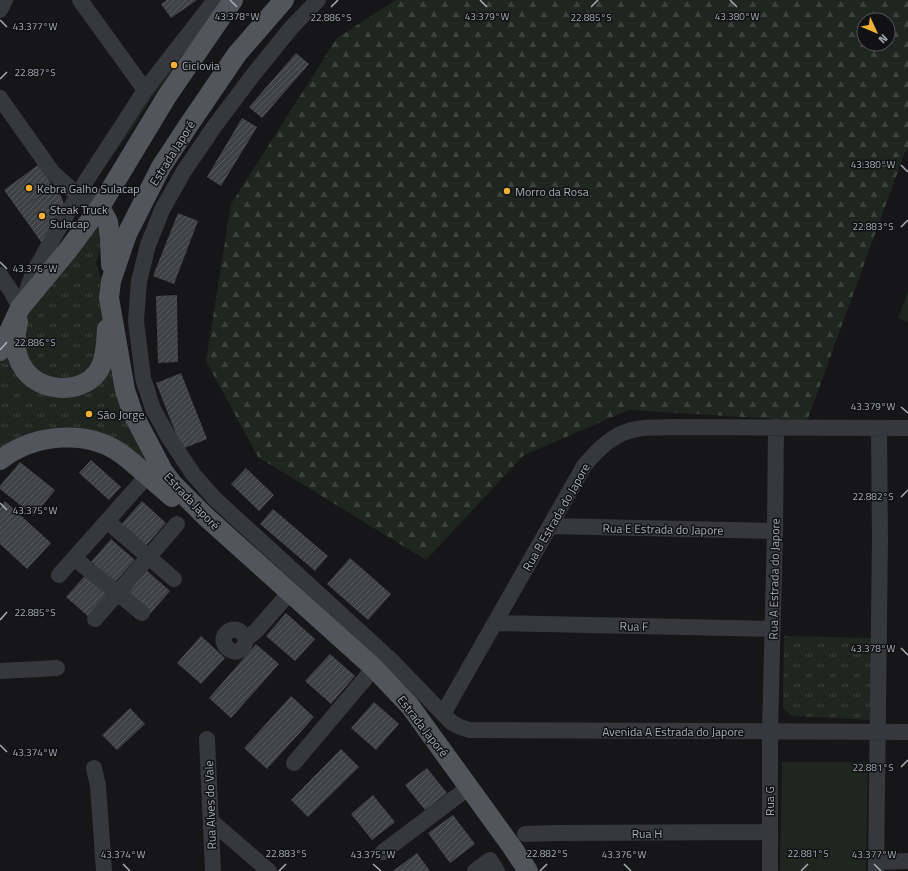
<svg xmlns="http://www.w3.org/2000/svg" width="908" height="871" font-family="'Titillium Web',sans-serif">
<style>
.green{fill:#1e261f}
.forest{fill:url(#forest-firs);fill-rule:evenodd}
.park{fill:url(#park-tufts)}
.building{fill:url(#building-hatch)}
.lines{fill:none;stroke-linecap:round;stroke-linejoin:round}
.minor{stroke:#37383d;stroke-width:16}
.major{stroke:#53555c;stroke-width:20}
.ticks{fill:none;stroke:#a8adb8;stroke-width:1.5}
.poi-dot{fill:#f2b134;stroke:#111113;stroke-width:1.5}
.labels{text-anchor:middle;dominant-baseline:central;stroke-width:3;stroke-linejoin:round;paint-order:stroke}
.poi-label{font-size:12px;fill:#a8adb8;stroke:#111113;text-anchor:start}
.street-label{font-size:12px;fill:#a8adb8;stroke:#111113}
.ticks-label{font-size:10px;text-anchor:middle;fill:#a8adb8;stroke:#111113;stroke-width:3;stroke-linejoin:round;paint-order:stroke}
</style>
<defs>
<pattern id="forest-firs" width="22" height="20" patternUnits="userSpaceOnUse"><rect width="22" height="20" fill="#1e261f"/><path d="M5 1l3.5 6h-7zM16 11l3.5 6h-7z" fill="#3c433d"/></pattern>
<pattern id="park-tufts" width="24" height="20" patternUnits="userSpaceOnUse"><rect width="24" height="20" fill="#1e261f"/><path d="M3 7l-1-3M5 7V3M7 7l1-3M15 17l-1-3M17 17v-4M19 17l1-3" fill="none" stroke="#3c433d"/></pattern>
<pattern id="building-hatch" width="6" height="6" patternUnits="userSpaceOnUse"><rect width="6" height="6" fill="#404145"/><path d="M-1 1l2-2M0 6l6-6M5 7l2-2" fill="none" stroke="#595a5e"/></pattern>
</defs>
<rect width="100%" height="100%" fill="#161618"/>
<path class="green" d="M197 29 203 31 150 100 132 129 92 184 88 181Z
M908 291V322L898 318Z
M782 762H868L866 871H780Z"/>
<path class="forest" d="M396 0H908V150L905 152 807 421 629 410 524 455 426 560 258 457 206 361 231 204 337 38ZM864 20H888V44H864Z"/>
<path class="park" d="M99 223 101 247 96 263 162 480 92 444 46 443 0 464V351L8 335Z
M784 636 871 638 873 720 792 716 783 708Z"/>
<path class="building" d="M167 0H197L171 18 161 4Z
M296 53 309 64 262 118 249 107Z
M242 118 257 127 221 186 207 177Z
M38 165 53 186 19 211 4 190Z
M54 186 61 196 65 207 44 246 19 211Z
M178 213 198 221 174 284 153 276Z
M177 295 178 362 158 363 156 296Z
M181 373 207 439 182 449 156 383Z
M91 460 121 487 109 500 79 473Z
M20 462 55 490 34 516 0 489V486Z
M246 468 274 495 259 511 231 484Z
M5 501 51 543 27 569 0 544V507Z
M142 501 166 523 143 549 119 527Z
M273 509 328 556 315 571 260 524Z
M111 539 135 560 114 583 91 562Z
M350 558 391 594 368 620 327 584Z
M145 569 170 591 149 615 124 593Z
M89 571 112 591 89 617 66 597Z
M286 613 315 639 295 661 266 636Z
M201 636 225 658 201 684 177 663Z
M256 644 279 664 231 718 209 698Z
M330 654 355 676 331 704 305 681Z
M291 696 314 717 267 769 244 748Z
M374 702 399 724 376 750 351 728Z
M130 708 145 724 117 750 102 735Z
M341 749 359 767 308 817 291 800Z
M427 768 447 793 425 810 405 785Z
M373 795 395 822 372 840 351 814Z
M453 815 475 844 450 863 428 833Z
M417 853 430 871H393Z"/>
<g class="lines">
<path class="minor" d="M80 0 145 90
M318 0 291 28 253 75 214 127 184 171 162 210 148 245 139 281 136 321 143 378 153 409 168 436 193 474 215 499 393 662 451 722 460 727 469 730 908 732
M0 10 5 0
M0 98 53 173 71 189 100 207
M0 275 11 291 20 308
M24 299 33 273 86 181 145 90 215 0
M107 521 174 579
M550 526 775 531
M74 558 142 613
M59 575 147 476
M95 619 177 524
M495 623 772 629
M246 639C243 632 237 627 229 631 211 643 242 666 246 639L256 631 290 592
M0 671 57 668
M443 714 584 466C598 449 615 432 637 429 647 427 658 428 668 427L908 428
M207 739 213 871
M294 763 374 668
M94 768 98 786 104 871
M211 821 269 871
M525 834 556 833 769 832
M383 852 468 788
M876 862 908 861
M475 871 490 860 497 871
M770 871V731L775 531 776 427
M876 871 880 539 879 428"/>
<path class="major" d="M284 0 237 54 188 126 161 167 127 234 111 281 109 298 125 390 133 414 163 471 172 483 205 516 374 668 410 706 512 847 528 871
M100 207 108 222 110 238 111 265
M18 322C14 338 14 355 24 369 40 392 79 395 97 373 106 361 106 343 107 329
M0 351 20 308 68 250 100 207 167 96 233 0
M0 460C34 434 88 428 123 455 140 468 155 483 172 497"/>
</g>
<path class="ticks" d="M230 0 237 7M480 0 487 7M730 0 737 7M331 7 338 0M591 7 598 0M0 20 7 27M0 79 7 72M901 165 908 172M901 227 908 220M0 262 7 269M0 350 7 342M901 407 908 413M901 497 908 490M0 503 7 510M0 620 7 612M901 648 908 655M0 745 7 752M901 767 908 760M123 864 130 871M373 864 381 871M624 864 631 871M874 864 881 871M279 871 286 864M540 871 547 864M801 871 808 864"/>
<g class="poi-dot">
<circle cx="174" cy="65" r="4"/>
<circle cx="29" cy="188" r="4"/>
<circle cx="507" cy="191" r="4"/>
<circle cx="42" cy="216" r="4"/>
<circle cx="89" cy="414" r="4"/>
</g>
<g class="labels">
<g class="poi-label">
<text x="182" y="65">Ciclovia</text>
<text x="37" y="188">Kebra Galho Sulacap</text>
<text x="515" y="191">Morro da Rosa</text>
<text x="50" y="209">Steak Truck<tspan x="50" dy="14">Sulacap</tspan></text>
<text x="97" y="414">São Jorge</text>
</g>
<g class="street-label">
<text transform="translate(172 153) rotate(-58)">Estrada Japoré</text>
<text transform="translate(192 501) rotate(46)">Estrada Japoré</text>
<text transform="translate(556 517) rotate(-60)">Rua B Estrada do Japore</text>
<text transform="translate(663 529) rotate(1)">Rua E Estrada do Japore</text>
<text transform="translate(774 579) rotate(-89)">Rua A Estrada do Japore</text>
<text transform="translate(634 626) rotate(1)">Rua F</text>
<text transform="translate(423 726) rotate(52)">Estrada Japoré</text>
<text x="673" y="731">Avenida A Estrada do Japore</text>
<text transform="translate(769 801) rotate(-90)">Rua G</text>
<text transform="translate(210 805) rotate(-92)">Rua Alves do Vale</text>
<text x="647" y="833">Rua H</text>
</g>
</g>
<g class="ticks-label">
<text x="237" y="20">43.378°W</text>
<text x="487" y="20">43.379°W</text>
<text x="737" y="20">43.380°W</text>
<text x="331" y="21">22.886°S</text>
<text x="591" y="21">22.885°S</text>
<text x="35" y="30">43.377°W</text>
<text x="35" y="76">22.887°S</text>
<text x="873" y="168">43.380°W</text>
<text x="873" y="230">22.883°S</text>
<text x="35" y="272">43.376°W</text>
<text x="35" y="346">22.886°S</text>
<text x="873" y="410">43.379°W</text>
<text x="873" y="500">22.882°S</text>
<text x="35" y="514">43.375°W</text>
<text x="35" y="616">22.885°S</text>
<text x="873" y="652">43.378°W</text>
<text x="35" y="756">43.374°W</text>
<text x="873" y="771">22.881°S</text>
<text x="286" y="857">22.883°S</text>
<text x="547" y="857">22.882°S</text>
<text x="808" y="857">22.881°S</text>
<text x="123" y="858">43.374°W</text>
<text x="373" y="858">43.375°W</text>
<text x="624" y="858">43.376°W</text>
<text x="874" y="858">43.377°W</text>
</g>
<g transform="translate(876 32) rotate(134)"><circle r="19" fill="#111113" stroke="#4d4f55"/>
<path d="M0-3L7 15L0 10L-7 15Z" fill="#f2b134"/>
<text y="-6" font-size="11" font-weight="bold" text-anchor="middle" fill="#a8adb8">N</text>
</g>
</svg>
